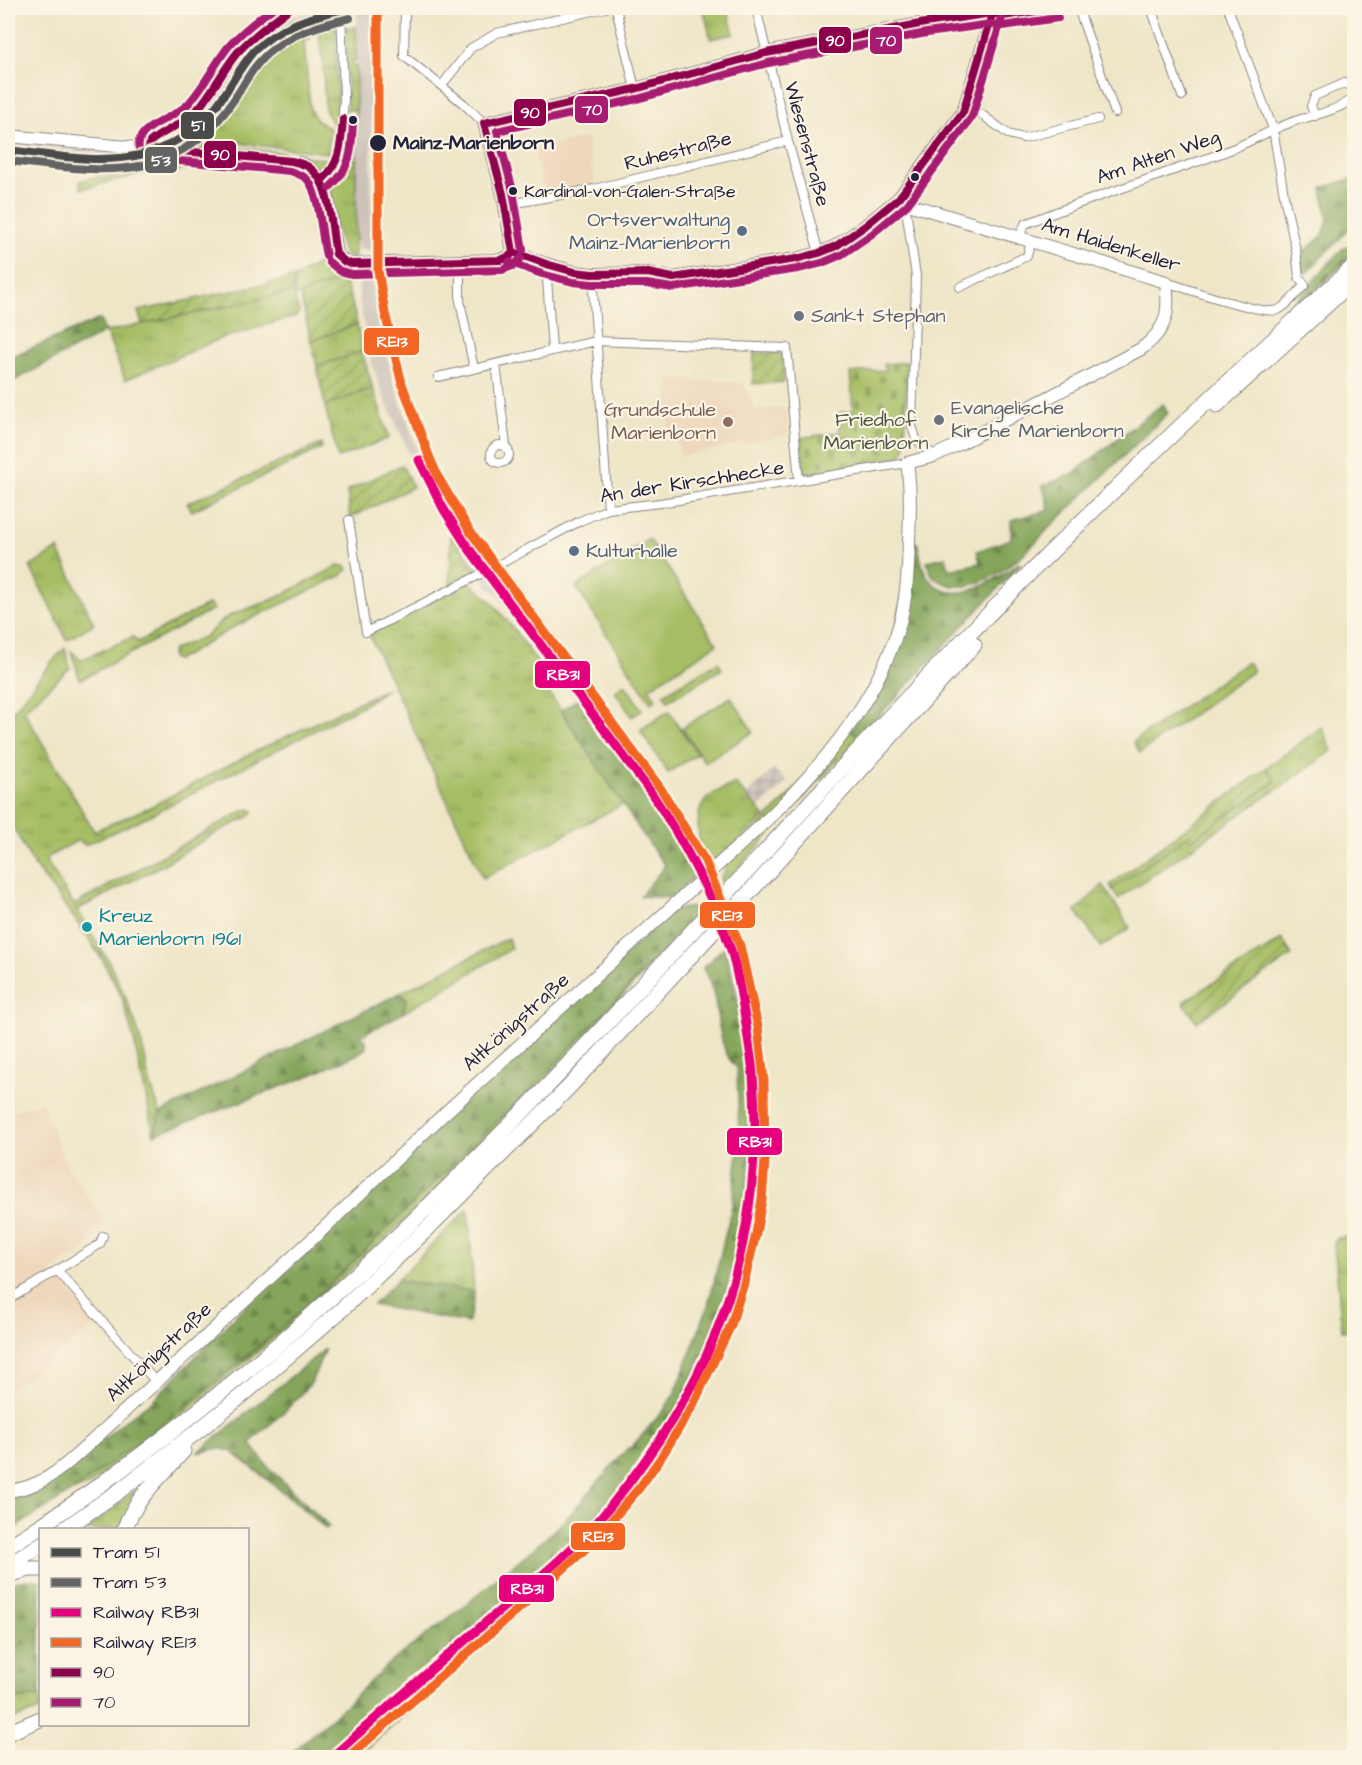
<svg xmlns="http://www.w3.org/2000/svg" width="1362" height="1765" font-family="'Architects Daughter',sans-serif">
<style>
.built{fill:#eed7bb}
.industrial{fill:url(#industrial-grid)}
.railway{fill:#ccc2b9}
.grass{fill:url(#grass-tufts);stroke:#647050;stroke-width:1.5}
.forest{fill:url(#forest-firs);stroke:#53644a;stroke-width:1.5}
.cemetery{fill:url(#cemetery-stones);stroke:#647050;stroke-width:1.5}
.garden{fill:url(#garden-furrows);stroke:#647050;stroke-width:1.5}
.pitch{fill:#a5be64;stroke:#647050;stroke-width:1.5}
.lines{fill:none;stroke-linecap:round;stroke-linejoin:round}
.stream{stroke:#5dc9d4;stroke-width:2}
.street-casing{stroke:#888482;stroke-width:10}
.secondary-casing{stroke:#888482;stroke-width:14}
.highway-casing{stroke:#888482;stroke-width:17}
.street{stroke:#fff;stroke-width:8}
.secondary{stroke:#fff;stroke-width:12}
.highway{stroke:#fff;stroke-width:15}
.bus-1-casing{stroke:#fcf5e5;stroke-width:12}
.bus-2-casing{stroke:#fcf5e5;stroke-width:12}
.bus-1{stroke:#8d004c;stroke-width:8}
.bus-2{stroke:#a71b71;stroke-width:8}
.rail-1-casing{stroke:#fcf5e5;stroke-width:14}
.rail-2-casing{stroke:#fcf5e5;stroke-width:14}
.rail-1{stroke:#e5007d;stroke-width:9}
.rail-2{stroke:#f26522;stroke-width:9}
.tram-1-casing{stroke:#fcf5e5;stroke-width:12}
.tram-2-casing{stroke:#fcf5e5;stroke-width:12}
.tram-1{stroke:#4a4a49;stroke-width:8}
.tram-2{stroke:#646363;stroke-width:8}
.bus-dot{fill:#22223b;stroke:#fcf5e5;stroke-width:2}
.service-dot{fill:#5c6f8a;stroke:#fcf5e5;stroke-width:2}
.worship-dot{fill:#6b7280;stroke:#fcf5e5;stroke-width:2}
.education-dot{fill:#8d6e63;stroke:#fcf5e5;stroke-width:2}
.culture-dot{fill:#0f9aa8;stroke:#fcf5e5;stroke-width:2}
.labels{text-anchor:middle;dominant-baseline:central;stroke-width:4.5;stroke-linejoin:round;paint-order:stroke}
.bus-label{font-size:18px;fill:#22223b;stroke:#fcf5e5;text-anchor:start}
.stop-label{font-size:20px;font-weight:bold;fill:#22223b;stroke:#fcf5e5;text-anchor:start}
.street-label{font-size:20px;fill:#22223b;stroke:#fcf5e5}
.service-label{font-size:20px;fill:#4e5e75;stroke:#fcf5e5;text-anchor:end}
.worship-label{font-size:20px;fill:#5b616d;stroke:#fcf5e5;text-anchor:start}
.education-label{font-size:20px;fill:#785e54;stroke:#fcf5e5;text-anchor:end}
.park-label{font-size:20px;fill:#505949;stroke:#fcf5e5}
.culture-label{font-size:20px;fill:#0d838f;stroke:#fcf5e5;text-anchor:start}
.line-badge{stroke:#fcf5e5;stroke-width:2}
.badge-label{font-size:16px;text-anchor:middle;font-weight:bold;fill:#fff}
</style>
<defs>
<pattern id="industrial-grid" width="8" height="8" patternUnits="userSpaceOnUse" patternTransform="scale(1.5)"><rect width="8" height="8" fill="#ccc2b9"/><path d="M0 4h8M4 0v8" fill="none" stroke="#afa6a0"/></pattern>
<pattern id="grass-tufts" width="24" height="20" patternUnits="userSpaceOnUse" patternTransform="scale(1.5)"><rect width="24" height="20" fill="#a5be64"/><path d="M3 7l-1-3M5 7V3M7 7l1-3M15 17l-1-3M17 17v-4M19 17l1-3" fill="none" stroke="#869a54"/></pattern>
<pattern id="forest-firs" width="22" height="20" patternUnits="userSpaceOnUse" patternTransform="scale(1.5)"><rect width="22" height="20" fill="#84a55a"/><path d="M5 1l3.5 6h-7zM16 11l3.5 6h-7z" fill="#6c864c"/></pattern>
<pattern id="cemetery-stones" width="16" height="16" patternUnits="userSpaceOnUse" patternTransform="scale(1.5)"><rect width="16" height="16" fill="#a5be64"/><path d="M2 7V4a2 2 0 0 1 4 0v3zM10 15v-3a2 2 0 0 1 4 0v3z" fill="#869a54"/></pattern>
<pattern id="garden-furrows" width="10" height="10" patternUnits="userSpaceOnUse" patternTransform="scale(1.5)"><rect width="10" height="10" fill="#a5be64"/><path d="M-1 1l2-2M0 10L10 0M9 11l2-2" fill="none" stroke="#869a54"/></pattern>
</defs>
<rect width="100%" height="100%" fill="#fcf5e5"/>
<filter id="ink" filterUnits="userSpaceOnUse"><feTurbulence type="fractalNoise" baseFrequency=".0167" numOctaves="2"/><feDisplacementMap in="SourceGraphic" scale="12" xChannelSelector="R" yChannelSelector="G"/><feConvolveMatrix kernelMatrix="1 2 1 2 8 2 1 2 1" color-interpolation-filters="sRGB"/></filter>
<filter id="wash" filterUnits="userSpaceOnUse"><feTurbulence type="fractalNoise" baseFrequency=".008" numOctaves="4" result="noise"/><feDisplacementMap in="SourceGraphic" scale="24" xChannelSelector="R" yChannelSelector="G"/><feGaussianBlur stdDeviation="1.35" result="paint"/><feColorMatrix in="noise" values="0 0 0 0 0 0 0 0 0 0 0 0 0 0 0 0 0 1.4 0 .05"/><feComposite in="paint" operator="in"/></filter>
<g filter="url(#wash)">
<rect width="100%" height="100%" fill="#efe6c8"/>
<path class="built" d="M586 138 595 184 544 194 533 148Z
M669 379 744 383 755 409 786 408 789 434 681 456 674 434H668Z
M42 1102 67 1166 106 1223 93 1232 87 1249 51 1271 99 1323 8 1391V1112Z"/>
<path class="industrial" d="M774 769 787 782 758 809 745 796Z"/>
<path class="railway" d="M323 8H353L299 23 272 38 257 52 243 68 223 102 212 116 188 137 184 129 206 109 219 92 232 69 255 41 277 25 290 18Z
M372 8 371 250H358V240H356V147H353L352 141 356 140 357 12Z
M8 144 102 152 160 153 150 158 107 161 8 153Z
M359 271H372L383 341 400 401 420 456 430 478 457 526 485 567 477 572 422 483 379 385 371 361 363 319 359 299Z
M489 573 670 808 697 861 737 959 751 1029 757 1075 759 1121 758 1157 754 1201 743 1262 734 1296 717 1342 702 1377 684 1411 635 1484 613 1511 592 1533 517 1602 336 1757 322 1758 437 1660 546 1564 591 1521 655 1443 677 1408 694 1375 717 1319 734 1265 746 1203 750 1162 751 1122 748 1070 742 1025 722 940 695 873 630 771 499 595 489 587 482 576Z"/>
<path class="grass" d="M703 8H727L734 34 711 39Z
M336 15V60L338 92 336 125 332 123 325 109 323 65 319 32C321 22 327 18 336 15Z
M309 27 310 39 304 41 310 109 317 121 330 128 328 153 193 138 216 119 226 108 246 74 265 50 274 42 292 33Z
M346 27 348 29 356 27V60H353V65L356 66V120L355 110H347Z
M350 126H356V140L353 141V146H356V240L354 258 346 256 343 252C338 236 328 205 331 188 332 179 340 172 343 163 345 151 347 138 350 126Z
M185 139 193 144 277 152 330 160 332 162 327 166 318 167 170 147Z
M180 156C204 158 290 159 306 170 320 180 322 197 325 212L319 215C315 202 312 191 302 182 287 167 224 165 202 166 193 167 184 169 175 171L169 165Z
M145 166 150 167 152 171 81 189 80 181 101 176 103 177 144 170Z
M325 260 333 263 344 279 296 296 294 286 295 277Z
M293 292 299 312 296 316 219 339 125 380 106 332Z
M357 324 362 352 317 366 311 341Z
M373 388 389 438 338 458 325 406Z
M321 444 322 448 192 511 187 503Z
M58 549 94 624 67 640 30 567Z
M338 566H345L348 569 341 576 234 627 178 660 173 659 171 654 174 649 206 636 220 622 231 615 276 598Z
M469 582 492 602 518 635 543 670 547 690 623 804 483 878 369 634Z
M209 604 214 609 80 680 71 651 81 660 133 637 138 642Z
M65 648 70 668 25 709 26 715 94 831 150 807 256 751 389 688 362 706 141 820 85 845 78 840 45 859 74 905 243 811 250 809 253 811 252 814 248 817 214 834 164 864 77 910 108 960 125 996 138 1031 145 1057 147 1073 160 1113 154 1135 134 1040 122 998 103 961 80 926 34 865 8 818V718L50 664Z
M1246 663H1249L1253 671 1140 753 1133 742Z
M1322 727 1332 751 1118 899 1112 889 1188 835 1191 840 1276 781 1266 768Z
M851 730 859 737 723 885 720 879 726 870 723 865Z
M735 783 765 817 718 861 711 859 706 862C698 845 692 809 710 796 717 791 727 787 735 783Z
M1103 885 1130 928 1101 947 1076 911Z
M695 917 558 1067 402 1223 293 1323 192 1407 88 1486 73 1491 190 1403 258 1348 326 1288 535 1085Z
M508 938 511 949 403 1013 406 999 403 995 394 996Z
M468 1209 474 1292 397 1280Z
M1354 1236V1331H1342L1334 1242 1338 1238Z
M143 1484 121 1529 86 1530Z
M40 1696V1710L14 1719 8 1720V1698L23 1699Z"/>
<path class="forest" d="M1354 178V224L1305 274 1303 272 1299 256 1323 235 1328 220 1322 188Z
M1347 246 1354 248V254L1294 310 1291 305 1343 248Z
M100 319 105 332 8 384V358Z
M1163 404 1168 413 1048 529C1026 554 978 600 942 582 932 578 929 571 927 561L946 557 949 570 980 563 977 551 1011 539V520L1049 510 1043 486 1072 474Z
M916 542 918 545C920 555 921 567 927 576 951 612 995 580 1019 563L1020 565 859 737 851 730 887 670 914 543Z
M578 699 630 771 695 872V876L671 898 640 896 665 866 637 826 561 710Z
M692 907 695 917 535 1085 326 1288 290 1321 190 1403 73 1491 8 1532V1495L62 1474 126 1420 153 1400 262 1289 388 1175 503 1065 674 910Z
M724 947C764 1086 760 1226 701 1359 688 1388 673 1419 654 1445 634 1471 614 1497 591 1520 557 1556 519 1587 482 1620 430 1666 376 1712 322 1757H286L347 1704 388 1664 463 1607 548 1536 566 1519 628 1448 630 1449 664 1410 676 1391 708 1306 732 1207 739 1141 737 1067C720 1056 718 1015 714 995 712 986 707 977 703 968Z
M403 995 406 999 403 1013 360 1036 366 1040V1048L356 1055 306 1077 154 1135 160 1113 394 996Z
M397 1280 474 1292V1299L468 1323 373 1305Z
M325 1349 311 1383 287 1409 250 1443 268 1467 329 1526 326 1529 298 1504 231 1451 219 1448 197 1453Z
M34 1579 40 1581V1696L23 1699 8 1698V1587L17 1581Z
M517 1602 522 1606 503 1626 358 1757H337Z"/>
<path class="cemetery" d="M907 362 905 448 900 457 807 474 804 473 801 438 840 432 839 413 853 411 850 373 885 370 884 364Z"/>
<path class="garden" d="M293 278V292L142 324 138 311Z
M344 279 352 303 357 324 311 341 300 294Z
M362 352 373 388 325 406 317 366Z
M754 353H780L782 356 784 382 753 384Z
M402 465 413 487 350 518 347 491Z
M451 532 477 572 450 587Z
M1266 768 1276 781 1191 840 1188 836 1112 889 1110 885Z
M1282 939 1292 955 1197 1022 1183 1002Z"/>
<path class="pitch" d="M649 539 717 644 649 688 656 699 651 703 576 587Z
M718 662 722 669 668 701 664 694Z
M625 684 642 710 632 717 615 691Z
M731 697 753 732 705 763 682 728Z
M669 711 697 754 668 773 640 730Z"/>
<g class="lines">
<path class="stream" d="M190 137C202 127 214 118 223 105 235 89 244 70 257 54 275 34 299 22 325 16"/>
</g>
</g>
<g filter="url(#ink)">
<g class="lines">
<defs>
<path id="street" d="M405 8 404 56 464 104 484 123
M616 8 635 89
M756 8 788 141 819 253
M1078 8 1115 113
M1151 8 1182 96
M992 13 1003 16 1056 8
M442 85 471 48 497 33 606 8
M966 103 1008 134 1023 138 1098 119
M1315 116 1311 106 1315 96 1345 83 1352 87 1354 93
M149 148 150 142 156 137 178 125 196 111 237 53 264 28 290 8
M322 180 334 169 340 154 344 98 341 8
M905 203 916 276 912 426 916 439 934 456
M505 205 594 189 788 141
M1019 237 1025 224C1092 197 1160 176 1227 151 1251 142 1273 128 1298 120 1312 116 1349 108 1354 95
M460 261V301L474 369
M546 264 552 350
M592 274 608 509
M1166 282C1184 288 1265 316 1278 310 1289 305 1296 293 1305 285L1299 277 1296 250 1285 201 1273 129 1228 8
M960 287 1027 256 1031 241
M496 364 506 445 505 446
M438 377 596 341 787 348 799 481
M491 454a9 9 0 1 1 18 0a9 9 0 1 1-18 0Z
M349 520 366 632 485 572 580 521 608 509 660 503 907 463
M57 1270 156 1382
M8 1300 100 1244 103 1236"/>
<path id="secondary" d="M8 136 300 163C335 177 330 223 336 254L345 262 352 264 501 260 510 256 513 252
M513 252 503 194 484 123 635 89 766 53 925 23 992 13
M513 252 546 264 575 272 592 274 648 273 673 278 796 259 819 253 836 246 865 226 899 198 963 112 994 8
M8 1491C38 1488 58 1472 80 1452L322 1230 445 1113 753 833C813 777 875 707 899 626 907 599 908 569 909 541 910 514 911 489 907 463L934 456 959 444 1141 349C1167 330 1170 312 1166 282L905 203 899 198"/>
<path id="highway" d="M1217 405 1354 280
M63 1530 119 1491 199 1430 245 1393 340 1311 428 1228 569 1087 737 906 974 645
M124 1530C137 1495 160 1478 183 1451
M8 1547C331 1342 583 1049 840 770 1003 593 1176 427 1354 266
M8 1566 40 1545
M8 1575 29 1569H40
M8 1733 40 1719"/>
</defs>
<use href="#street" class="street-casing"/>
<use href="#secondary" class="secondary-casing"/>
<use href="#highway" class="highway-casing"/>
<use href="#street" class="street"/>
<use href="#secondary" class="secondary"/>
<use href="#highway" class="highway"/>
<defs>
<path id="bus-1" d="M290 8C272 22 252 36 237 53 222 71 212 94 196 111 183 125 164 130 150 142L149 148 292 161C298 163 305 164 310 168 331 182 331 230 336 254
M322 180C341 163 341 143 343 119
M513 252 503 194 484 123 635 89 766 53 925 23 992 13 1003 16 1056 8
M513 252 546 264 575 272 592 274 648 273 673 278 796 259 819 253 836 246 865 226 899 198 963 112 994 8
M336 254 345 262 352 264 501 260 510 256 513 252"/>
<path id="bus-2" d="M273 8C258 19 241 32 228 47 214 65 203 88 188 104 175 117 152 122 142 135 136 144 138 154 147 158L290 171C296 173 302 175 307 179 319 191 322 238 326 256
M329 188C352 168 352 148 353 120
M523 250 513 191 497 131 637 99 768 63 927 33 991 24 1003 26 1058 18
M329 262 340 271 352 274 502 270 515 265 521 258
M509 262 542 274 573 282 592 284H647L673 288 798 269 822 263 841 255 872 234 907 205 972 117 1004 11"/>
</defs>
<use href="#bus-1" class="bus-1-casing"/>
<use href="#bus-2" class="bus-2-casing"/>
<use href="#bus-1" class="bus-1"/>
<use href="#bus-2" class="bus-2"/>
<defs>
<path id="rail-1" d="M331 1758C384 1710 438 1664 492 1617 533 1583 576 1549 610 1507 652 1455 690 1398 715 1335 748 1253 760 1163 753 1075 752 1058 748 1041 746 1024 742 999 738 974 731 950 712 894 683 840 650 791L467 546 443 508 419 460"/>
<path id="rail-2" d="M347 1758 540 1590 594 1541 640 1487 660 1459 692 1407 731 1325 744 1283 756 1234 762 1199 765 1161 764 1081 758 1027 740 946 705 861 661 789 469 530 438 477 429 456 402 384 385 313 378 270V8"/>
</defs>
<use href="#rail-1" class="rail-1-casing"/>
<use href="#rail-2" class="rail-2-casing"/>
<use href="#rail-1" class="rail-1"/>
<use href="#rail-2" class="rail-2"/>
<defs>
<path id="tram-1" d="M8 150C52 155 100 165 144 154 179 145 207 122 226 92 235 78 243 63 254 51 280 25 313 16 348 8"/>
<path id="tram-2" d="M8 161C52 165 100 175 145 165 183 156 214 131 235 98 245 83 253 66 267 54 291 33 320 25 350 18"/>
</defs>
<use href="#tram-1" class="tram-1-casing"/>
<use href="#tram-2" class="tram-2-casing"/>
<use href="#tram-1" class="tram-1"/>
<use href="#tram-2" class="tram-2"/>
</g>
</g>
<g class="bus-dot">
<circle cx="353" cy="120" r="5"/>
<circle cx="378" cy="143" r="9"/>
<circle cx="915" cy="177" r="5"/>
<circle cx="513" cy="191" r="5"/>
</g>
<g class="service-dot">
<circle cx="742" cy="231" r="6"/>
<circle cx="574" cy="551" r="6"/>
</g>
<g class="worship-dot">
<circle cx="799" cy="316" r="6"/>
<circle cx="939" cy="420" r="6"/>
</g>
<circle class="education-dot" cx="728" cy="422" r="6"/>
<circle class="culture-dot" cx="87" cy="927" r="6"/>
<g class="labels">
<g class="bus-label">
<text x="524" y="191">Kardinal-von-Galen-Straße</text>
</g>
<g class="stop-label">
<text x="393" y="143">Mainz-Marienborn</text>
</g>
<g class="street-label">
<text transform="translate(807 144) rotate(75)">Wiesenstraße</text>
<text transform="translate(678 151) rotate(-14)">Ruhestraße</text>
<text transform="translate(1158 157) rotate(-19)">Am Alten Weg</text>
<text transform="translate(1111 245) rotate(17)">Am Haidenkeller</text>
<text transform="translate(692 482) rotate(-9)">An der Kirschhecke</text>
<text transform="translate(516 1022) rotate(-42)">Altkönigstraße</text>
<text transform="translate(159 1352) rotate(-43)">Altkönigstraße</text>
</g>
<g class="service-label">
<text x="730" y="220">Ortsverwaltung<tspan x="730" dy="23">Mainz-Marienborn</tspan></text>
<text x="586" y="551" text-anchor="start">Kulturhalle</text>
</g>
<g class="worship-label">
<text x="811" y="316">Sankt Stephan</text>
<text x="951" y="408">Evangelische<tspan x="951" dy="23">Kirche Marienborn</tspan></text>
</g>
<g class="education-label">
<text x="716" y="410">Grundschule<tspan x="716" dy="23">Marienborn</tspan></text>
</g>
<g class="park-label">
<text x="876" y="420">Friedhof<tspan x="876" dy="23">Marienborn</tspan></text>
</g>
<g class="culture-label">
<text x="99" y="916">Kreuz<tspan x="99" dy="23">Marienborn 1961</tspan></text>
</g>
</g>
<g class="line-badge">
<rect x="818" y="26" width="34" height="28" rx="6" fill="#8d004c"/>
<rect x="869" y="26" width="34" height="29" rx="6" fill="#a71b71"/>
<rect x="574" y="95" width="35" height="29" rx="6" fill="#a71b71"/>
<rect x="513" y="98" width="34" height="29" rx="6" fill="#8d004c"/>
<rect x="180" y="111" width="35" height="29" rx="6" fill="#4a4a49"/>
<rect x="203" y="140" width="34" height="29" rx="6" fill="#8d004c"/>
<rect x="144" y="146" width="34" height="28" rx="6" fill="#646363"/>
<rect x="363" y="327" width="57" height="29" rx="6" fill="#f26522"/>
<rect x="534" y="660" width="57" height="29" rx="6" fill="#e5007d"/>
<rect x="699" y="901" width="57" height="28" rx="6" fill="#f26522"/>
<rect x="726" y="1127" width="57" height="29" rx="6" fill="#e5007d"/>
<rect x="570" y="1522" width="56" height="29" rx="6" fill="#f26522"/>
<rect x="498" y="1574" width="57" height="29" rx="6" fill="#e5007d"/>
</g>
<g class="badge-label">
<text x="835" y="46">90</text>
<text x="886" y="46">70</text>
<text x="592" y="115">70</text>
<text x="530" y="118">90</text>
<text x="198" y="131">51</text>
<text x="220" y="160">90</text>
<text x="161" y="166">53</text>
<text x="392" y="347">RE13</text>
<text x="563" y="680">RB31</text>
<text x="727" y="921">RE13</text>
<text x="755" y="1147">RB31</text>
<text x="598" y="1542">RE13</text>
<text x="527" y="1594">RB31</text>
</g>
<rect width="1362" height="1765" fill="none" stroke="#fcf5e5" stroke-width="30"/>
<rect x="39" y="1528" width="210" height="198" fill="#fcf5e5" stroke="#a5a1a1" stroke-width="1.5"/>
<rect x="51" y="1548" width="30" height="9" fill="#4a4a49" stroke="#a5a1a1" stroke-width="1.5"/>
<text x="93" y="1558" font-size="18" fill="#22223b">Tram 51</text>
<rect x="51" y="1578" width="30" height="9" fill="#646363" stroke="#a5a1a1" stroke-width="1.5"/>
<text x="93" y="1588" font-size="18" fill="#22223b">Tram 53</text>
<rect x="51" y="1608" width="30" height="9" fill="#e5007d" stroke="#a5a1a1" stroke-width="1.5"/>
<text x="93" y="1618" font-size="18" fill="#22223b">Railway RB31</text>
<rect x="51" y="1638" width="30" height="9" fill="#f26522" stroke="#a5a1a1" stroke-width="1.5"/>
<text x="93" y="1648" font-size="18" fill="#22223b">Railway RE13</text>
<rect x="51" y="1668" width="30" height="9" fill="#8d004c" stroke="#a5a1a1" stroke-width="1.5"/>
<text x="93" y="1678" font-size="18" fill="#22223b">90</text>
<rect x="51" y="1698" width="30" height="9" fill="#a71b71" stroke="#a5a1a1" stroke-width="1.5"/>
<text x="93" y="1708" font-size="18" fill="#22223b">70</text>
</svg>
